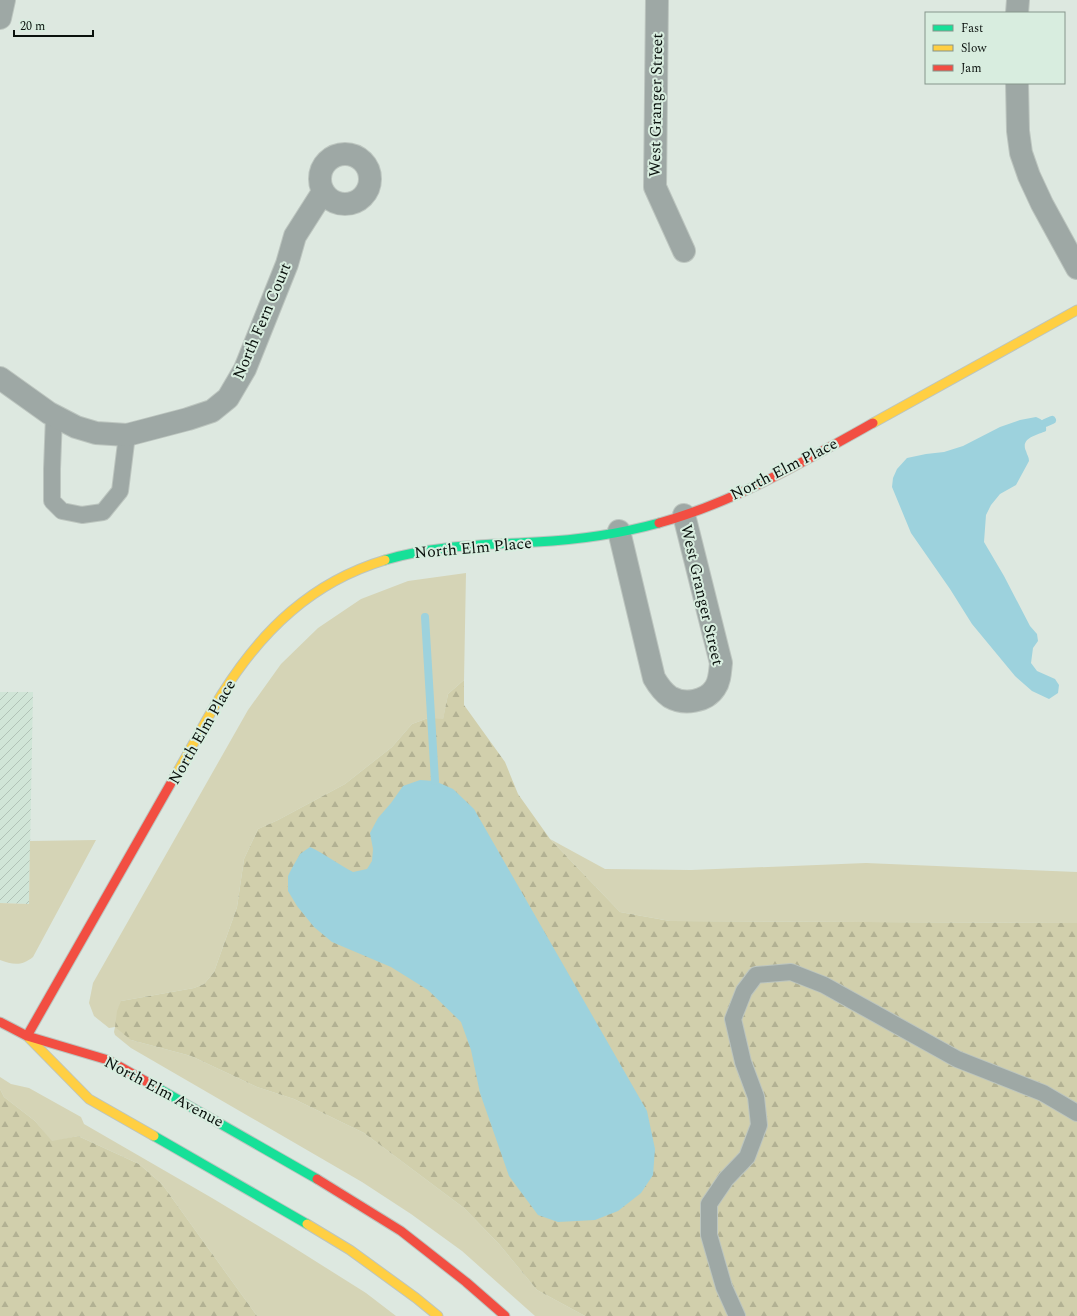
<svg xmlns="http://www.w3.org/2000/svg" width="1077" height="1316" font-family="Spectral,serif">
<style>
.industrial{fill:url(#industrial-furrows)}
.green{fill:#d5d4b6}
.forest{fill:url(#forest-firs)}
.water{fill:#9dd2dd}
.lines{fill:none;stroke-linecap:round;stroke-linejoin:round}
.stream{stroke:#9dd2dd;stroke-width:8}
.lane-casing{stroke:#bcc5bf;stroke-width:18}
.street-casing{stroke:#bcc5bf;stroke-width:24}
.fast-casing{stroke:#bcc5bf;stroke-width:11}
.slow-casing{stroke:#bcc5bf;stroke-width:11}
.jam-casing{stroke:#bcc5bf;stroke-width:11}
.lane{stroke:#9ea8a5;stroke-width:16}
.street{stroke:#9ea8a5;stroke-width:22}
.fast{stroke:#16e098;stroke-width:9}
.slow{stroke:#ffcf43;stroke-width:9}
.jam{stroke:#f24e42;stroke-width:9}
.labels{text-anchor:middle;dominant-baseline:central;stroke-width:4;stroke-linejoin:round;paint-order:stroke}
.street-label{font-size:16px;fill:#0a110d;stroke:#d8eddf}
</style>
<defs>
<pattern id="industrial-furrows" width="10" height="10" patternUnits="userSpaceOnUse"><rect width="10" height="10" fill="#d0e5d7"/><path d="M-1 1l2-2M0 10L10 0M9 11l2-2" fill="none" stroke="#b1c3b7"/></pattern>
<pattern id="forest-firs" width="22" height="20" patternUnits="userSpaceOnUse"><rect width="22" height="20" fill="#d1cfac"/><path d="M5 1l3.5 6h-7zM16 11l3.5 6h-7z" fill="#b2b193"/></pattern>
</defs>
<rect width="100%" height="100%" fill="#dde8e0"/>
<path class="industrial" d="M0 692H33L29 904 0 903Z"/>
<path class="green" d="M466 573 464 680 448 694 443 720 428 718 412 724 392 747 345 784 278 820 258 829 244 859 237 907 214 972 204 984 194 988 121 1001 131 1040 191 1056 257 1087 294 1099 364 1133 464 1208 499 1244 537 1290 585 1316H535L462 1251 411 1214 362 1182 131 1048 115 1035 114 1032 115 1027 109 1028 94 1016 89 1003 93 983 248 710 281 664 318 628 361 599 408 581Z
M550 839 605 869 691 870 866 863 1077 872V923L670 921 620 912Z
M96 840 33 957C22 966 13 965 0 960V903L29 904 30 841Z
M0 1077 11 1084 29 1088 81 1117 84 1124 212 1198 285 1242 366 1293 396 1316H257L162 1184 139 1164 78 1136 52 1142 35 1121 4 1097 0 1089Z"/>
<path class="forest" d="M464 680V705L505 762 518 794 550 839 620 912 670 921 1077 923V1316H585L537 1290 499 1244 464 1208 364 1133 294 1099 257 1087 191 1056 131 1040 115 1027 117 1011 121 1001 194 988 204 984 214 972 237 907 244 859 258 829 278 820 345 784 392 747 412 724 428 718 443 719 448 694Z
M0 1089 4 1097 35 1121 52 1141 78 1136 139 1164 162 1184 257 1316H0Z"/>
<path class="water" d="M1036 417C1043 420 1047 423 1046 431 1037 435 1020 438 1026 451 1027 455 1029 457 1029 461L1016 485 1000 494 991 505 986 515 984 542 1004 576 1030 626 1037 634 1038 641 1033 648 1031 663 1037 671 1055 679 1059 685 1058 693 1049 699 1032 691 1015 676 972 624 950 589 911 533 892 487 893 478 897 469 907 458 926 454 944 452 963 446 1000 427 1020 420Z
M420 780 435 781 453 789 474 809 647 1111 655 1149 653 1175 641 1193 618 1211 595 1220 558 1222 538 1215 509 1176 480 1093 471 1050 461 1022 428 990 391 967 332 942 314 927 297 906 288 891V876L292 868 300 854 310 847C325 854 338 864 353 872L367 869 372 861 373 849 370 833 378 818 391 803 403 786Z"/>
<g class="lines">
<path class="stream" d="M1045 423 1052 420
M425 617 435 781"/>
<defs>
<path id="lane" d="M54 416 52 469V501L62 511 82 515 103 512 120 491 127 435
M737 1316 724 1287 709 1235V1204L726 1179 747 1157 759 1125 756 1097 743 1062 733 1019 744 991 756 975 791 972 824 985 957 1059 1043 1093 1077 1113"/>
<path id="street" d="M657 0 655 187 684 251
M1017 13 1018 0
M0 18 4 0
M1017 83 1018 131 1021 153 1029 176 1042 204 1077 268
M320 179a25 25 0 1 1 50 0a25 25 0 1 1-50 0Z
M0 378 49 413 76 427 96 433 127 435 188 419 212 411 228 398 245 369 287 264 295 236 323 192
M619 531 654 678C658 685 663 692 670 697 684 705 706 702 715 688 720 681 720 671 721 663L684 515"/>
<path id="fast" d="M385 560C435 545 485 545 536 542 577 540 619 534 659 523
M156 1087 317 1179
M154 1136 307 1224"/>
<path id="slow" d="M873 423 1077 310
M175 776C191 749 205 721 222 694 262 630 312 582 385 560
M28 1037 89 1099 154 1136
M307 1224 350 1250 416 1298 438 1316"/>
<path id="jam" d="M659 523C735 502 805 461 873 423
M0 1022 27 1036 108 1060 156 1087
M27 1036 175 776
M317 1179 401 1231 466 1282 505 1316"/>
</defs>
<use href="#lane" class="lane-casing"/>
<use href="#street" class="street-casing"/>
<use href="#fast" class="fast-casing"/>
<use href="#slow" class="slow-casing"/>
<use href="#jam" class="jam-casing"/>
<use href="#lane" class="lane"/>
<use href="#street" class="street"/>
<use href="#fast" class="fast"/>
<use href="#slow" class="slow"/>
<use href="#jam" class="jam"/>
</g>
<g class="labels">
<g class="street-label">
<text transform="translate(656 105) rotate(-89)">West Granger Street</text>
<text transform="translate(262 321) rotate(-67)">North Fern Court</text>
<text transform="translate(784 469) rotate(-27)">North Elm Place</text>
<text transform="translate(473 548) rotate(-5)">North Elm Place</text>
<text transform="translate(702 595) rotate(77)">West Granger Street</text>
<text transform="translate(202 732) rotate(-60)">North Elm Place</text>
<text transform="translate(164 1092) rotate(28)">North Elm Avenue</text>
</g>
</g>
<rect x="925" y="12" width="140" height="72" fill="#d8eddf" stroke="#86958b"/>
<rect x="933" y="25" width="20" height="6" fill="#16e098" stroke="#86958b"/>
<text x="961" y="32" font-size="12" fill="#0a110d">Fast</text>
<rect x="933" y="45" width="20" height="6" fill="#ffcf43" stroke="#86958b"/>
<text x="961" y="52" font-size="12" fill="#0a110d">Slow</text>
<rect x="933" y="65" width="20" height="6" fill="#f24e42" stroke="#86958b"/>
<text x="961" y="72" font-size="12" fill="#0a110d">Jam</text>
<path d="M14 30v6h79v-6" fill="none" stroke="#0a110d" stroke-width="2"/>
<text x="20" y="30" font-size="12" fill="#0a110d" stroke="#d8eddf" stroke-width="3" paint-order="stroke">20 m</text>
</svg>
